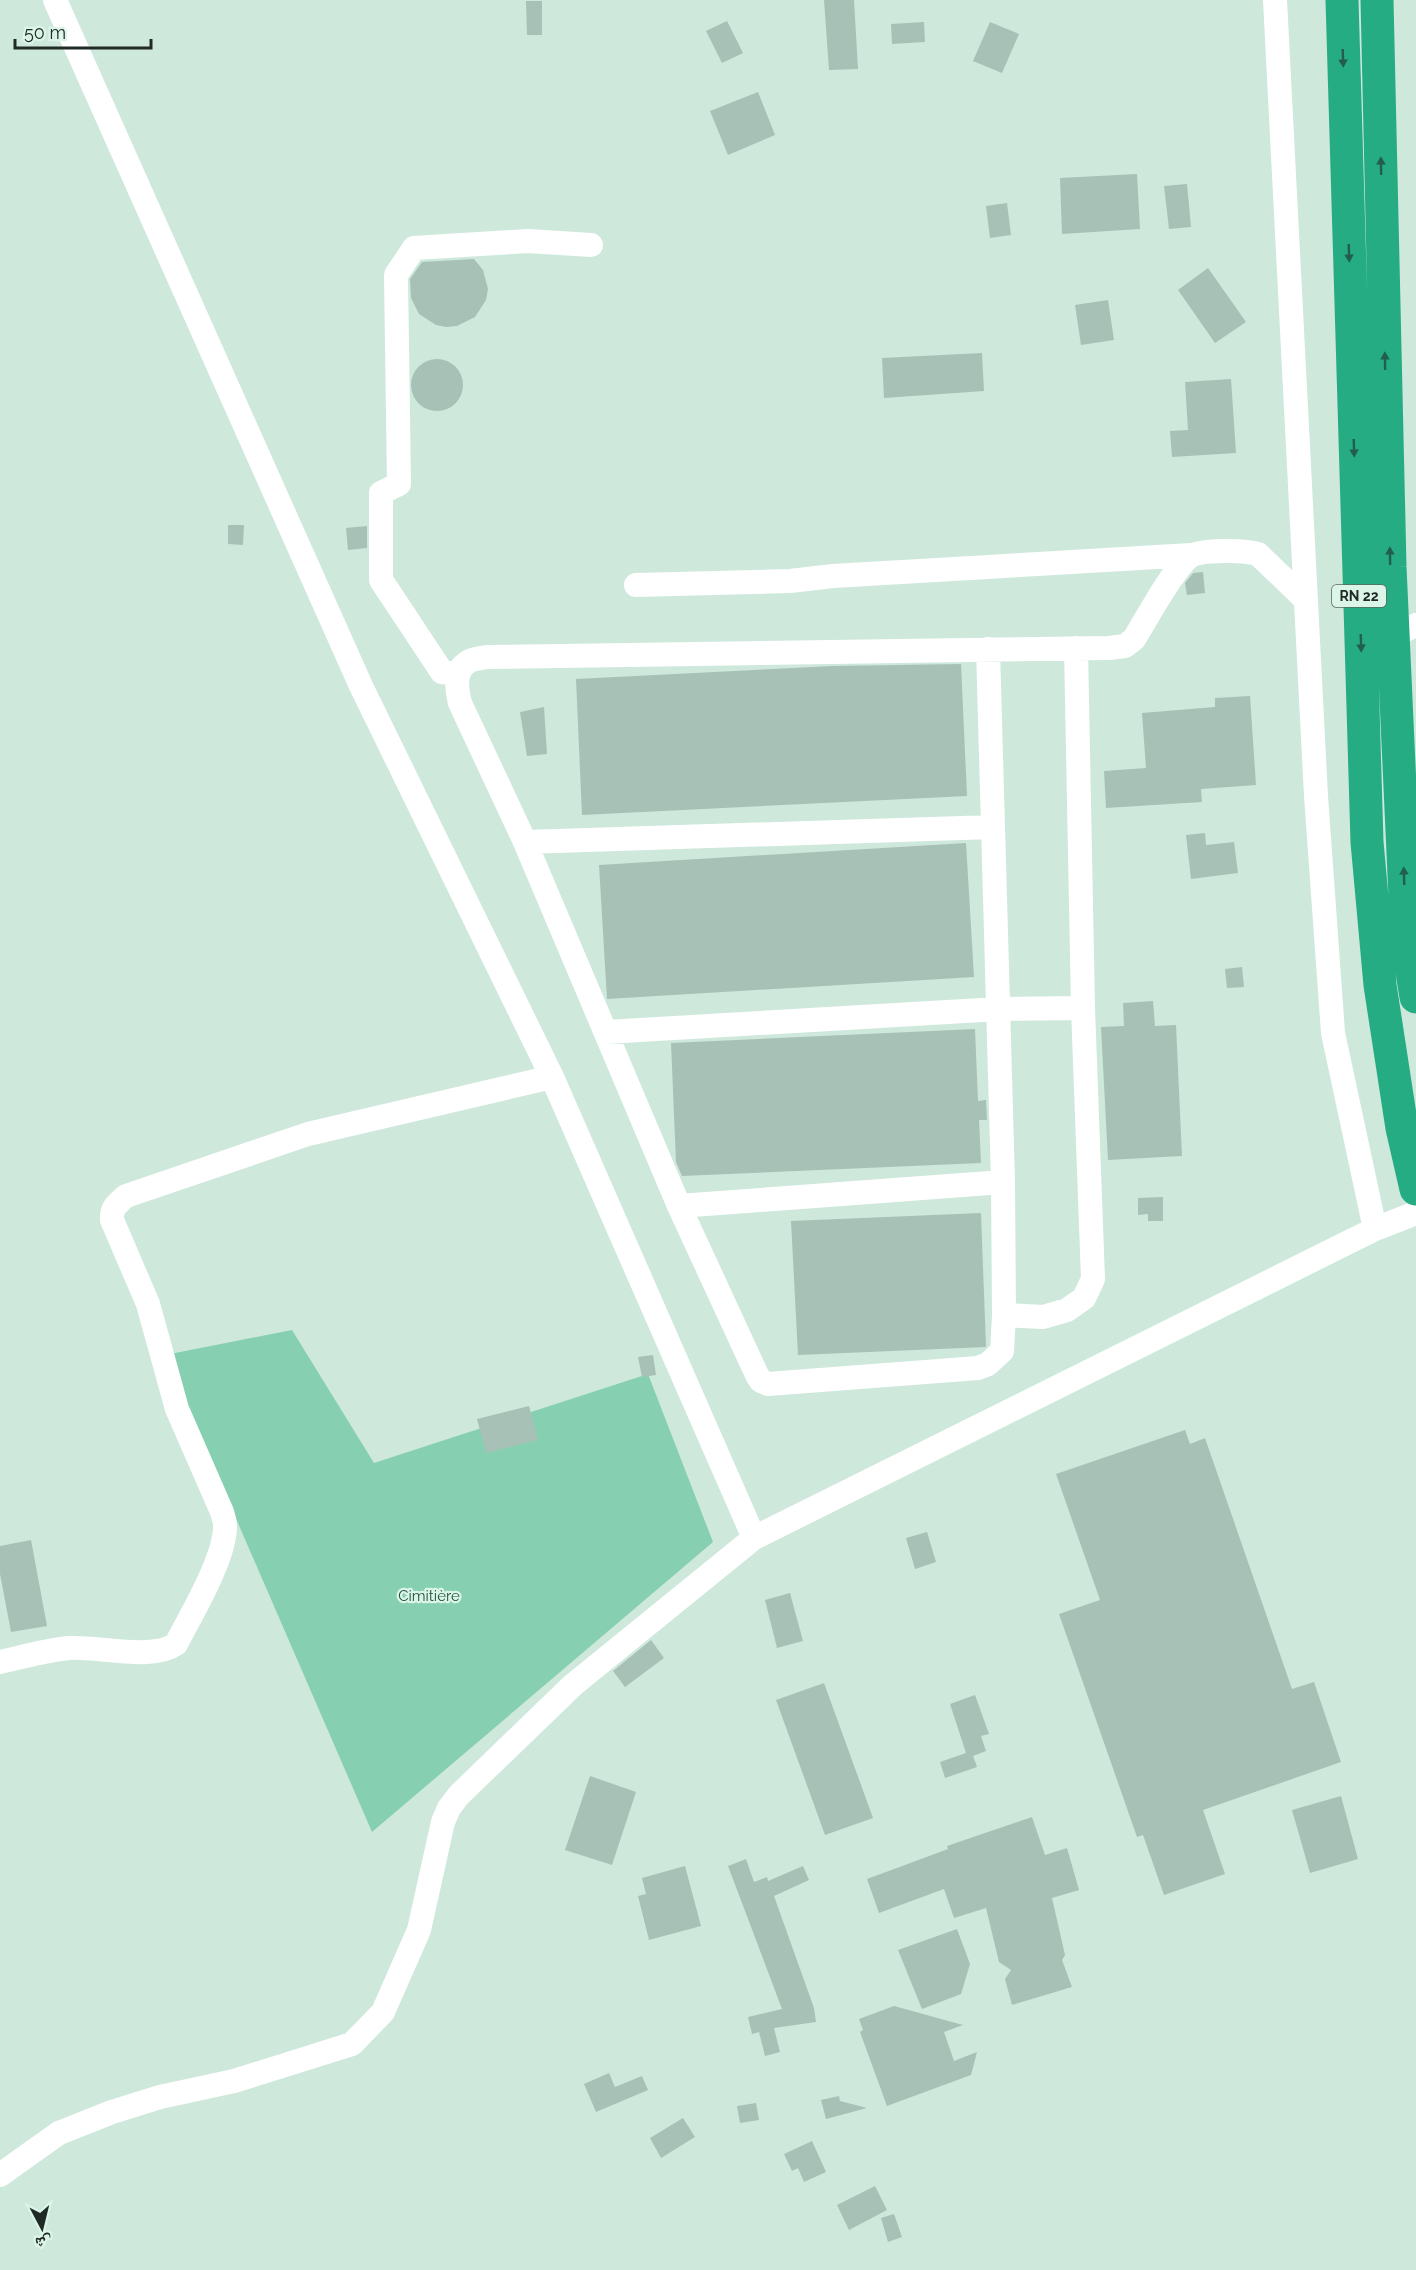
<svg xmlns="http://www.w3.org/2000/svg" width="1416" height="2270" font-family="Raleway,'Noto Naskh Arabic',sans-serif">
<style>
.green{fill:#86d0b1}
.building{fill:#a8c1b6}
.lines{fill:none;stroke-linecap:round;stroke-linejoin:round}
.minor{stroke:#fff;stroke-width:24}
.highway{stroke:#26ac82;stroke-width:33}
.oneway{fill:#225e4b}
.labels{text-anchor:middle;dominant-baseline:central;stroke-width:4.5;stroke-linejoin:round;paint-order:stroke}
.shield{fill:#dbf5e9;stroke:#586760;stroke-width:1.5}
.shield-label{font-size:14px;font-weight:bold;fill:#202a26}
.park-label{font-size:15px;fill:#20513f;stroke:#dbf5e9}
</style>
<rect width="100%" height="100%" fill="#cee8dc"/>
<path class="green" d="M292 1330 374 1463 648 1374 713 1542 372 1832 165 1355Z"/>
<path class="building" d="M824 0H854L858 69 829 70Z
M526 1H542V35H527Z
M727 21 743 53 722 63 706 31Z
M924 22 925 42 892 44 891 24Z
M990 22 1019 34 1002 73 973 61Z
M758 92 775 135 728 155 710 111Z
M1137 174 1140 229 1062 234 1060 178Z
M1187 184 1191 227 1169 229 1164 186Z
M1007 203 1011 235 990 238 986 206Z
M474 259 483 270 488 289 486 300 475 317 457 326 446 327 436 325 419 314 411 298 410 279 422 262Z
M1208 268 1246 322 1215 343 1178 290Z
M1108 300 1114 340 1081 345 1075 305Z
M982 353 984 391 884 398 882 358Z
M411 385a26 26 0 1 1 52 0a26 26 0 1 1-52 0Z
M1231 379 1236 453 1172 457 1170 431 1188 430 1185 382Z
M228 525H244L243 545 228 544Z
M367 526V548L348 550 346 528Z
M1203 572 1205 593 1187 595 1185 583 1193 573Z
M961 664 967 796 582 815 576 679 833 666Z
M1250 696 1256 785 1201 789 1202 802 1106 808 1104 771 1146 768 1142 713 1215 707V698Z
M544 707 547 754 527 756 520 712Z
M1205 833 1206 845 1234 842 1238 873 1191 879 1186 835Z
M966 843 974 977 607 999 599 865Z
M1242 967 1244 987 1227 988 1225 969Z
M1153 1001 1155 1026 1176 1025 1182 1156 1108 1160 1101 1027 1124 1026 1123 1003Z
M975 1029 978 1101 986 1100 987 1120H979L981 1163 682 1176 676 1162 671 1043Z
M1163 1197V1221H1148V1214L1138 1215V1198Z
M981 1213 986 1347 798 1355 791 1221Z
M653 1355 656 1375 642 1377 638 1357Z
M529 1406 538 1440 486 1453 477 1419Z
M1185 1430 1190 1444 1205 1438 1292 1689 1314 1682 1341 1762 1203 1810 1225 1874 1164 1895 1143 1835 1137 1837 1059 1614 1100 1600 1056 1474Z
M927 1532 936 1562 915 1569 906 1538Z
M31 1540 47 1626 11 1632 0 1574V1546Z
M790 1593 803 1641 777 1648 765 1600Z
M651 1640 664 1658 625 1687 613 1671Z
M824 1683 873 1818 825 1835 776 1700Z
M975 1695 989 1734 981 1736 986 1751 973 1756 977 1767 945 1778 940 1762 966 1753 950 1704Z
M590 1776 636 1792 612 1865 565 1850Z
M1341 1796 1358 1859 1310 1873 1292 1810Z
M1032 1817 1045 1855 1067 1848 1079 1890 1052 1898 1065 1955 1062 1960 1072 1987 1012 2005 1005 1979 1011 1970 999 1962 986 1908 954 1918 944 1889 879 1913 867 1879 948 1849 947 1846Z
M746 1859 754 1882 767 1877 768 1881 803 1866 809 1880 774 1896 814 2008 816 2022 774 2028 780 2052 765 2056 759 2032 752 2034 748 2017 782 2009 728 1866Z
M685 1866 701 1926 649 1940 638 1896 646 1894 642 1878Z
M957 1929 970 1964 961 1994 922 2009 898 1950Z
M894 2006 963 2025 944 2032 954 2061 977 2052 971 2075 887 2106 860 2032 863 2030 859 2019Z
M609 2073 615 2087 642 2076 648 2090 596 2112 584 2084Z
M839 2096 840 2101 867 2108 826 2119 821 2100Z
M756 2103 759 2120 740 2123 737 2106Z
M683 2118 695 2137 661 2158 650 2138Z
M812 2141 826 2172 804 2182 798 2168 792 2171 784 2154Z
M875 2186 887 2210 849 2230 837 2205Z
M894 2214 902 2237 888 2242 881 2218Z"/>
<g class="lines">
<path class="minor" d="M55 0 361 686 552 1077 754 1538
M1275 0 1316 796 1333 1033 1375 1229
M636 585 790 581 833 576 1191 555
M1393 636 1416 625
M988 649 1003 1182 1004 1315 1002 1351 988 1364 978 1368 768 1384 761 1381 757 1375 679 1206 525 842 460 703C457 690 453 671 468 662 472 659 482 658 487 657L1109 648 1125 646 1134 639C1147 618 1172 571 1189 557 1200 549 1245 550 1258 554L1306 600
M458 674 442 672 381 580V493L399 484 396 275 414 248 528 241 591 245
M525 842 992 827
M606 1032 999 1009 1083 1008
M679 1206 1003 1182
M1004 1315 1043 1317 1067 1310 1084 1298 1093 1279 1083 1008 1076 648
M0 1662C23 1657 46 1650 69 1648 99 1646 152 1661 176 1644 191 1615 226 1557 225 1525 225 1521 223 1516 222 1512L177 1409 148 1304 112 1220C111 1208 117 1204 126 1196L308 1134 552 1077
M0 2175 59 2133 112 2112 160 2097 234 2081 352 2044 383 2012 419 1930 443 1822 449 1808 459 1795 573 1685 754 1538 1375 1229 1416 1213"/>
<path class="highway" d="M1342 0 1367 842 1380 985 1402 1128 1416 1189
M1377 0 1390 567 1407 941 1416 997"/>
</g>
<defs><path id="oneway-solid" d="M-6-.8H1V-3.2L6.5 0L1 3.2V.8H-6Z" transform="scale(1.5)"/></defs>
<g class="oneway">
<use href="#oneway-solid" transform="translate(1343 58) rotate(88)"/>
<use href="#oneway-solid" transform="translate(1381 166) rotate(-91)"/>
<use href="#oneway-solid" transform="translate(1349 253) rotate(88)"/>
<use href="#oneway-solid" transform="translate(1385 361) rotate(-91)"/>
<use href="#oneway-solid" transform="translate(1354 448) rotate(88)"/>
<use href="#oneway-solid" transform="translate(1390 556) rotate(-91)"/>
<use href="#oneway-solid" transform="translate(1361 643) rotate(88)"/>
<use href="#oneway-solid" transform="translate(1404 876) rotate(-92)"/>
</g>
<g class="labels">
<rect class="shield" x="1332" y="585" width="54" height="22" rx="4.5"/>
<g class="shield-label">
<text x="1359" y="596">RN 22</text>
</g>
<g class="park-label">
<text x="429" y="1596">Cimitière</text>
</g>
</g>
<g transform="translate(42 2228) rotate(173)" stroke="#dbf5e9" stroke-width="4.5" paint-order="stroke">
<path d="M0-4.5L10 22L0 15L-10 22Z" fill="#202a26"/>
<text y="-9" font-size="16" font-weight="bold" text-anchor="middle" fill="#202a26">ش</text>
</g>
<path d="M15 39v9h136v-9" fill="none" stroke="#202a26" stroke-width="3"/>
<text x="24" y="39" font-size="18" fill="#202a26" stroke="#dbf5e9" stroke-width="4.5" paint-order="stroke">50 m</text>
</svg>
